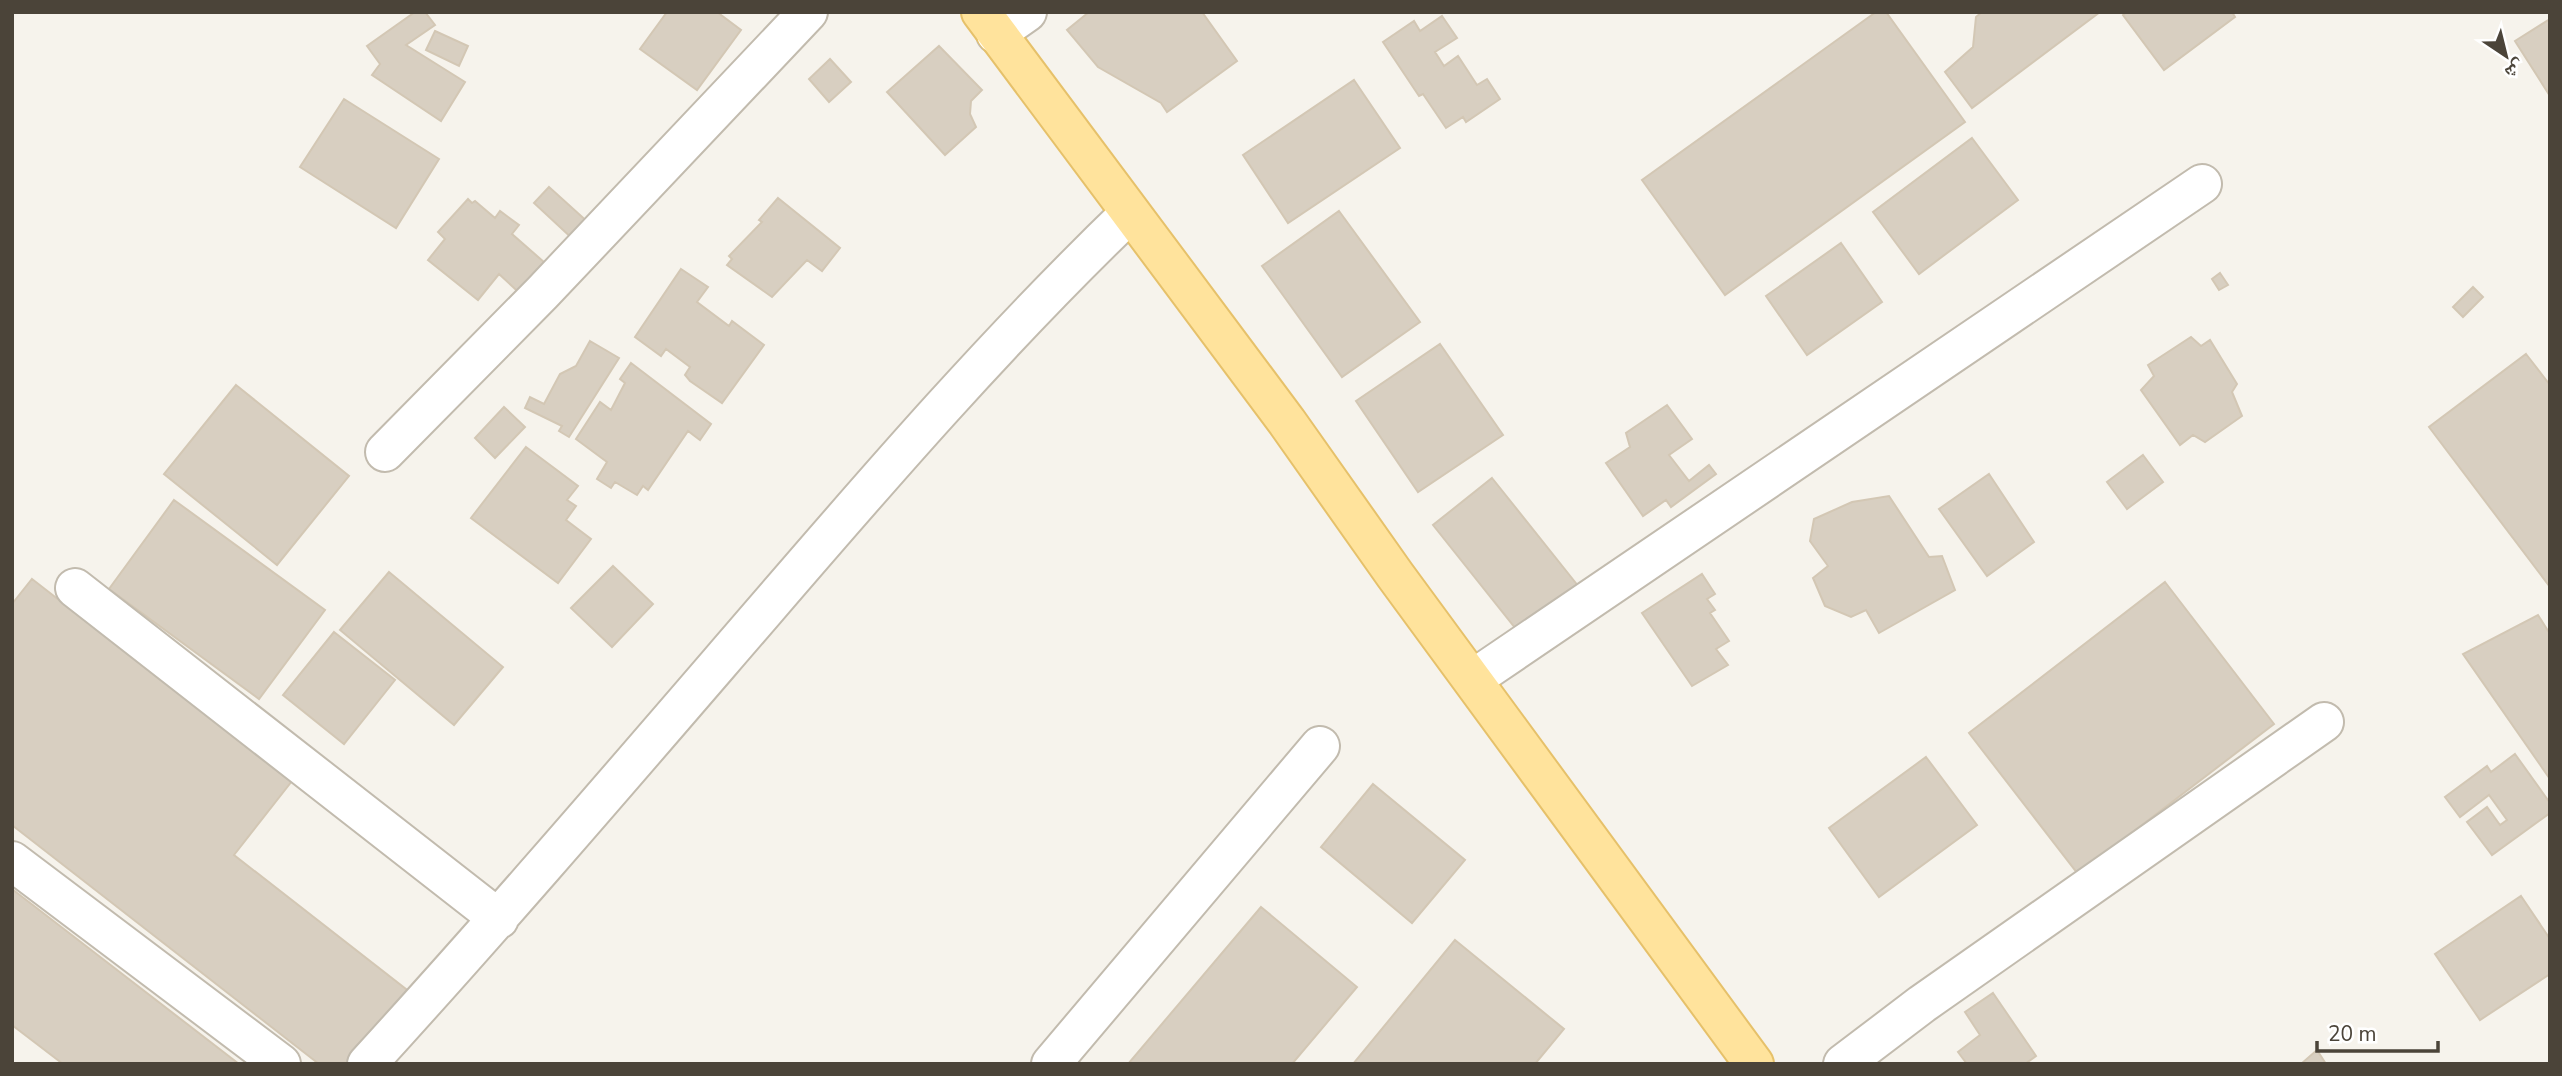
<svg xmlns="http://www.w3.org/2000/svg" width="2562" height="1076" font-family="'Nunito Sans','Noto Naskh Arabic',sans-serif">
<style>
.building{fill:#d8cfc1;stroke:#d3c7b4;stroke-width:2}
.lines{fill:none;stroke-linecap:round;stroke-linejoin:round}
.minor-casing{stroke:#c2bbae;stroke-width:42}
.major-casing{stroke:#e6c16a;stroke-width:42}
.minor{stroke:#fff;stroke-width:38}
.major{stroke:#ffe39c;stroke-width:38}
</style>
<rect width="100%" height="100%" fill="#f6f3ec"/>
<path class="building" d="M415 12H425L435 25 406 45 465 82 441 121 372 75 380 64 367 46Z
M667 12H717L741 30 697 90 640 49Z
M1089 12H1202L1237 61 1167 112 1161 103 1098 67 1067 30Z
M1876 12H1886L1965 122 1725 295 1642 180Z
M1982 12H2100L1972 108 1945 72 1973 47 1976 17Z
M2126 12H2232L2235 17 2164 70 2123 15Z
M1442 16 1457 38 1435 52 1444 66 1458 56 1477 85 1487 79 1500 99 1466 122 1463 117 1446 128 1423 94 1419 96 1383 42 1414 21 1420 31Z
M2550 19V96L2515 41Z
M435 31 468 46 459 66 426 50Z
M939 46 982 90 971 101 970 114 976 127 945 155 887 92Z
M830 59 851 82 829 102 809 79Z
M1354 80 1400 148 1288 223 1243 155Z
M344 99 439 159 396 228 300 167Z
M1972 138 2018 200 1919 274 1873 212Z
M549 187 590 224 575 241 534 203Z
M778 198 840 248 822 271 807 260 772 297 727 265 732 259 729 256 762 222 759 220Z
M468 199 472 203 475 201 495 218 500 211 519 225 512 234 553 270 527 300 499 274 478 300 428 260 445 239 438 232Z
M1339 211 1420 322 1342 377 1262 266Z
M1841 243 1882 302 1807 355 1766 296Z
M681 269 708 287 697 302 729 326 732 321 764 345 722 403 690 381 685 375 690 367 666 349 661 356 635 337Z
M2220 273 2228 285 2219 290 2212 279Z
M2473 287 2483 297 2463 317 2453 307Z
M2191 337 2201 346 2210 340 2237 384 2232 392 2242 416 2205 442 2193 435 2180 445 2141 390 2154 376 2148 365Z
M590 341 619 358 569 437 559 431 562 426 525 408 530 397 544 404 560 374 576 366Z
M1440 344 1503 435 1418 492 1356 401Z
M2526 354 2550 385V587L2429 427Z
M631 363 711 424 700 440 688 431 648 490 643 486 637 495 615 482 611 488 597 479 607 462 576 439 600 402 611 410 625 383 620 379Z
M236 385 349 476 277 565 164 474Z
M1667 405 1692 439 1669 455 1689 481 1709 465 1716 474 1671 507 1666 500 1643 516 1606 463 1630 447 1626 433Z
M504 407 525 427 495 458 475 438Z
M526 447 578 486 567 500 576 506 566 520 591 539 558 583 471 518Z
M2143 455 2163 482 2127 509 2107 482Z
M1989 474 2034 542 1987 576 1939 509Z
M1492 478 1579 587 1520 634 1433 525Z
M1889 496 1929 557 1942 556 1955 590 1879 633 1866 610 1851 617 1825 606 1813 578 1828 566 1810 541 1814 519 1852 502Z
M174 500 325 610 259 699 109 589Z
M613 566 653 604 612 647 571 608Z
M389 572 503 667 454 725 340 630Z
M1702 574 1715 594 1707 599 1715 610 1710 613 1729 641 1716 649 1728 665 1692 686 1642 613Z
M32 579 292 781 234 855 411 993 355 1064H319L12 825V604Z
M2165 582 2274 724 2078 874 1969 733Z
M2538 615 2550 634V779L2463 654Z
M334 632 395 680 344 744 283 695Z
M2515 754 2550 803V813L2492 855 2467 822 2487 807 2500 825 2507 820 2489 795 2460 817 2445 797 2487 766 2491 772Z
M1926 757 1977 825 1879 897 1829 828Z
M1373 784 1465 860 1412 923 1321 847Z
M12 889 239 1064H63L12 1025Z
M2521 896 2550 939V974L2480 1020 2435 954Z
M1261 907 1357 987 1292 1064H1128Z
M1455 940 1564 1029 1535 1064H1353Z
M1993 993 2036 1056 2025 1064H1967L1958 1052 1980 1035 1965 1012Z
M2317 1050 2326 1064H2301Z"/>
<g class="lines">
<defs>
<path id="minor" d="M996 34 1027 12
M385 452 542 293 808 12
M75 588 499 919
M1473 679 2202 184
M12 861 281 1064
M367 1064C503 915 633 763 765 610 882 474 1000 338 1130 213
M1051 1064 1320 746
M1843 1064 1922 1004 2324 722"/>
<path id="major" d="M981 12 1287 422 1395 575 1754 1064"/>
</defs>
<use href="#minor" class="minor-casing"/>
<use href="#major" class="major-casing"/>
<use href="#minor" class="minor"/>
<use href="#major" class="major"/>
</g>
<rect width="2562" height="1076" fill="none" stroke="#4b4439" stroke-width="28"/>
<g transform="translate(2506 56) rotate(145)" stroke="#ffffff" stroke-width="5" paint-order="stroke">
<path d="M0-5L12 26L0 18L-12 26Z" fill="#4b4439"/>
<text y="-10" font-size="19" font-weight="bold" text-anchor="middle" fill="#4b4439">ش</text>
</g>
<path d="M2317 1041v10h121v-10" fill="none" stroke="#4b4439" stroke-width="3.5"/>
<text x="2328" y="1041" font-size="21" fill="#4b4439" stroke="#ffffff" stroke-width="5" paint-order="stroke">20 m</text>
</svg>
